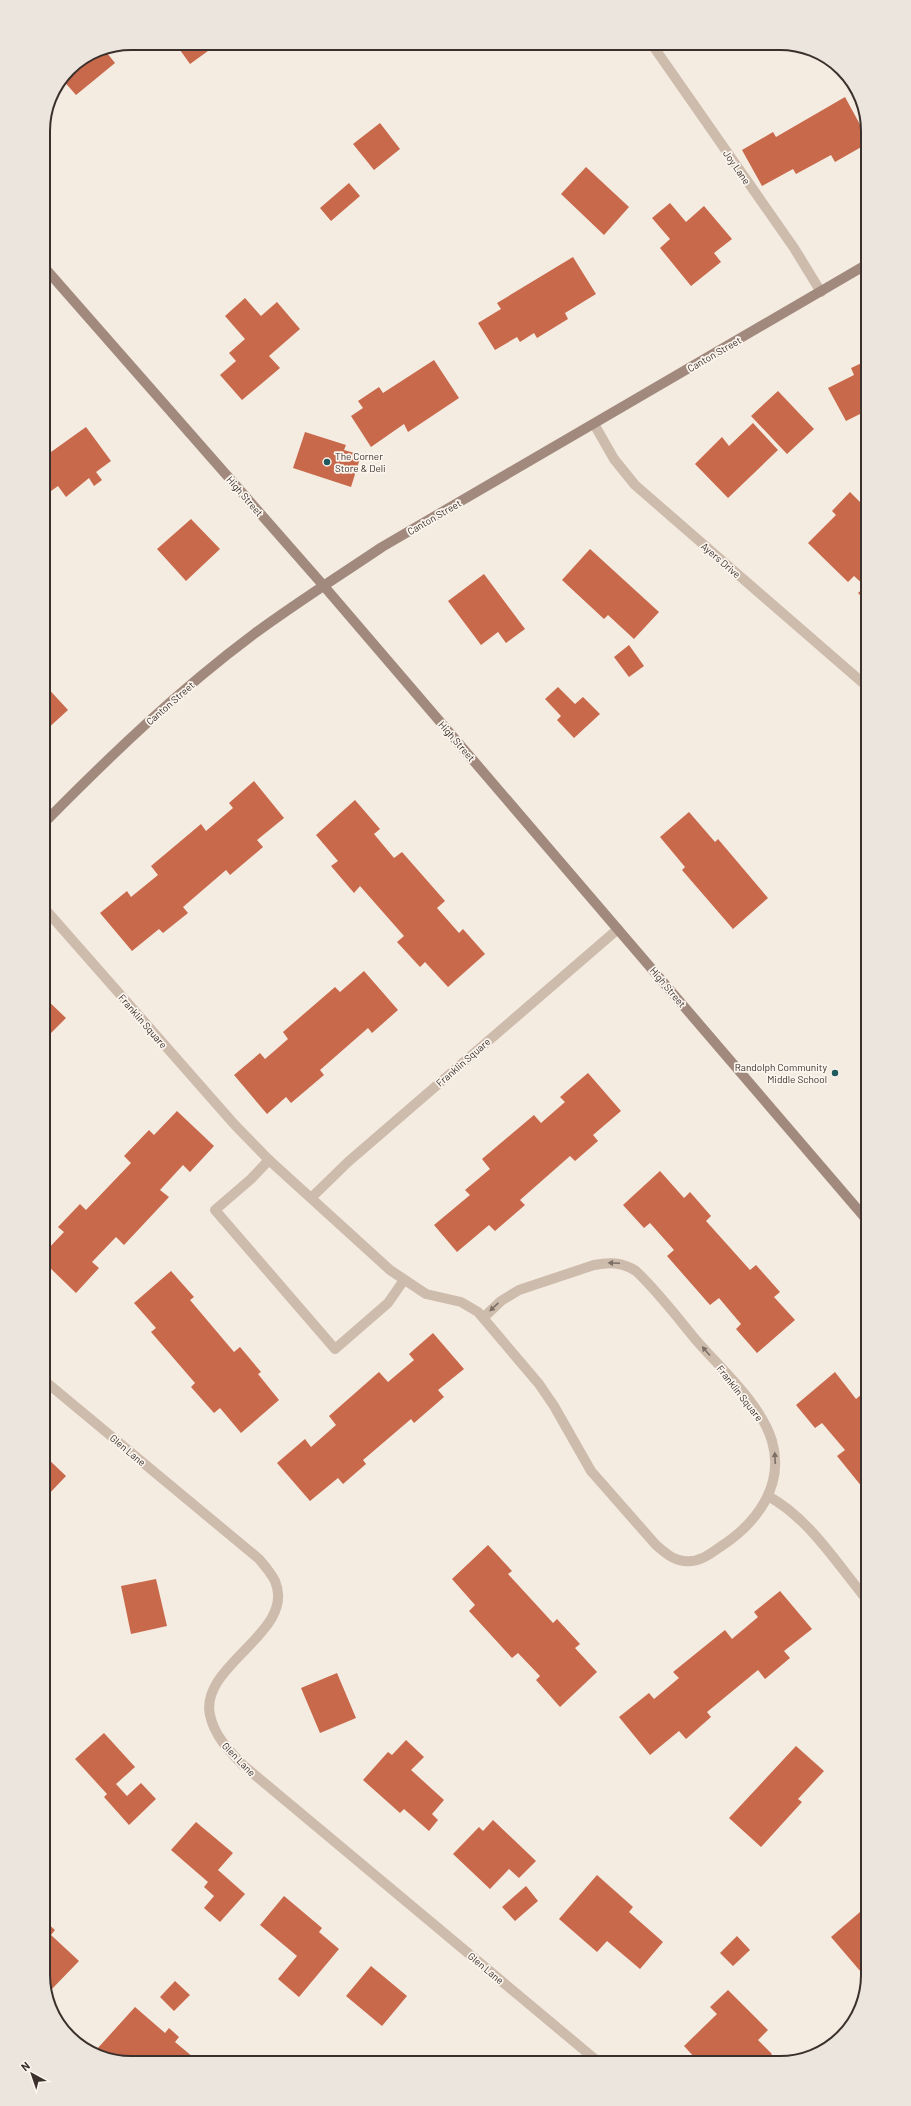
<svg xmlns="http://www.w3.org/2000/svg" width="911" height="2106" font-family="Barlow,sans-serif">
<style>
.building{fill:#c8694b}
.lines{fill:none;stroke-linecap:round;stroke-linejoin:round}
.lane{stroke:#cdbbac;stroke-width:10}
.street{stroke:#cdbbac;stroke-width:10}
.secondary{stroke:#a18a7d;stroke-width:10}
.oneway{fill:#7d6f65}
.poi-dot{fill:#1f5a5e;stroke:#fbf5ee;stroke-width:1.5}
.labels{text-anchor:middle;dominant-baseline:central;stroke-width:3.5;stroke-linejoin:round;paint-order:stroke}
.street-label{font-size:10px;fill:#3b302b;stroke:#fbf5ee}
.poi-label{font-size:10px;fill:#3b302b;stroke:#fbf5ee;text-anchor:start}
.rim{fill:none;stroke:#3b302b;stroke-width:2}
</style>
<rect width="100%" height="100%" fill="#f4ebe1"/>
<path class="building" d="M175 43H219L190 64Z
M103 48 115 63 76 95 62 79 69 69 98 50Z
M845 97 863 130V146L835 162 831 155 796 174 793 169 762 186 742 150 773 132 776 137Z
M380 123 400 149 374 170 353 144Z
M586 167 629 207 604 235 561 194Z
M349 183 360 196 331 221 320 208Z
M670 203 686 222 704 206 732 239 714 253 721 262 691 286 660 248 670 239 652 218Z
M573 257 596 294 565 313 568 319 537 338 534 333 520 342 517 337 495 350 478 323 501 309 497 303Z
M245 298 261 316 277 302 300 329 269 356 280 368 242 400 220 375 236 361 229 353 245 339 225 316Z
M434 360 459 398 408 432 404 424 371 447 351 416 363 408 358 401 379 387 383 393Z
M864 362V412L846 421 828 388 854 375 851 368Z
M778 391 814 429 787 454 751 416Z
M753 423 778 450 728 498 695 464 722 437 729 446Z
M86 427 111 461 96 472 102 480 94 486 89 478 66 497 58 486 44 496V457Z
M305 432 346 445 344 450 361 455 351 487 293 468Z
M850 492 864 506 865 586 854 576 848 582 808 543 836 515 832 511Z
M191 519 220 549 186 581 157 549Z
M590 549 659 612 634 639 608 615 604 619 562 580Z
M484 574 525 629 506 643 498 632 481 645 448 601Z
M865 587V600L858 593Z
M629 645 644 666 629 677 614 657Z
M44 684 68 710 45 731Z
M558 687 575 704 583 697 600 714 574 738 557 720 561 716 545 699Z
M254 781 284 818 257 840 263 847 230 875 226 870 183 907 188 913 163 933 159 929 132 951 100 913 127 891 131 897 158 875 151 866 201 824 206 831 233 808 229 803Z
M355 800 380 829 374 834 394 858 402 852 445 901 437 908 459 933 463 929 485 954 448 987 425 962 420 967 397 942 404 936 360 886 354 893 331 866 338 861 316 835Z
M689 812 715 842 718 839 768 898 733 929 682 870 685 867 660 837Z
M364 971 398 1010 372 1033 368 1028 320 1070 324 1075 291 1103 286 1097 267 1114 234 1075 260 1053 265 1059 288 1039 283 1032 335 987 340 992Z
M45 998 66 1018 45 1039Z
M588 1073 621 1111 593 1135 598 1141 575 1161 570 1156 520 1200 525 1205 495 1231 489 1225 457 1252 434 1225 470 1195 465 1190 490 1169 482 1159 534 1115 541 1123 565 1102 560 1097Z
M177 1111 214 1146 190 1172 183 1165 160 1190 169 1197 124 1245 116 1237 92 1262 99 1268 76 1293 46 1264V1251L64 1232 58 1227 80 1204 86 1210 131 1163 124 1156 149 1130 154 1135Z
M660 1171 684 1198 690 1192 711 1216 706 1221 750 1270 756 1265 780 1292 774 1297 795 1320 757 1353 736 1329 741 1324 719 1298 710 1305 667 1256 674 1250 650 1223 644 1228 623 1205Z
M171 1271 194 1297 190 1300 234 1352 240 1347 261 1372 258 1374 279 1400 241 1433 220 1408 214 1413 191 1387 195 1383 151 1332 156 1328 134 1303Z
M433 1333 464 1369 438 1390 444 1397 414 1423 411 1419 363 1460 366 1464 343 1484 338 1478 310 1501 277 1463 305 1439 311 1447 336 1425 329 1416 379 1372 388 1382 414 1360 409 1354Z
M835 1372 856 1399 862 1394 867 1399V1493L837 1456 845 1450 822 1423 815 1428 796 1405Z
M46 1457 66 1476 46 1497Z
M488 1545 512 1571 508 1574 553 1623 557 1619 580 1644 575 1648 597 1672 560 1707 536 1680 540 1676 518 1653 512 1658 469 1611 475 1605 452 1579Z
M156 1579 167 1626 131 1634 121 1586Z
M780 1591 812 1629 784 1651 790 1658 765 1679 758 1670 707 1712 711 1717 686 1739 679 1731 650 1755 619 1717 649 1693 654 1699 679 1678 673 1672 725 1630 732 1639 758 1617 754 1612Z
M337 1673 356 1718 320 1733 301 1688Z
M104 1733 135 1767 116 1784 127 1796 141 1783 156 1799 129 1825 104 1797 107 1794 75 1759Z
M406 1740 424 1757 411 1770 444 1800 432 1814 438 1820 429 1831 404 1809 400 1813 363 1780 388 1752 392 1755Z
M796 1746 824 1771 798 1799 802 1802 761 1847 729 1818Z
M493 1820 536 1861 519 1878 509 1869 490 1889 453 1854 479 1827 483 1831Z
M196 1822 233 1853 218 1870 245 1894 220 1922 204 1908 214 1896 204 1887 208 1882 171 1850Z
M597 1875 633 1907 629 1912 663 1942 640 1969 607 1941 597 1952 559 1919Z
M526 1886 538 1901 515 1921 502 1907Z
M284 1896 322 1928 319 1932 339 1949 299 1997 278 1979 297 1956 260 1925Z
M867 1906 868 1975 867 1979 831 1937Z
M47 1923 55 1930 51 1935 79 1961 50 1991 48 1989Z
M737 1936 750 1950 733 1966 720 1953Z
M371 1966 407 1996 382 2026 346 1996Z
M175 1981 190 1995 174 2011 160 1997Z
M728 1990 768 2030 758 2040 772 2054 768 2059H696L684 2046 717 2014 710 2007Z
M135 2007 165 2033 169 2028 179 2037 175 2042 199 2062 137 2063 129 2056 123 2062 102 2054 97 2049Z"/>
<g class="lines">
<path class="lane" d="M269 1160 251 1179 215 1210 335 1349 388 1303 404 1280
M768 1496C810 1519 837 1564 867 1600"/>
<path class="street" d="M651 43 794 248 821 292
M594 424 614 459 635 485 863 683
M45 909 234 1124 269 1160 390 1270 426 1294 461 1302 478 1312 539 1384 554 1406 591 1471 656 1545C664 1552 673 1560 684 1561 698 1563 709 1555 720 1547 756 1524 785 1486 772 1441 761 1404 721 1369 696 1340 677 1317 658 1292 636 1271 622 1262 610 1262 594 1265L519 1290 501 1301 483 1318
M311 1198 348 1162 618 929
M46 1382 259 1559C265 1566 271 1573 275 1581 297 1632 199 1665 210 1715 214 1735 229 1751 243 1765L596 2060"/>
<path class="secondary" d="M44 267 323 585 866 1219
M45 822C111 755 179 690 254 634 296 603 339 576 382 547L864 266"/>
</g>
<defs><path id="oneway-solid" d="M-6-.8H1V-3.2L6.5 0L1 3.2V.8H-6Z"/></defs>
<g class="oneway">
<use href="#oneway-solid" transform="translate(614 1263) rotate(-177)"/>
<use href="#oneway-solid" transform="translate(494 1307) rotate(137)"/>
<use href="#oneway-solid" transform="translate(706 1351) rotate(-131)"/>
<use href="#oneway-solid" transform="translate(775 1458) rotate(-93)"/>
</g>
<g class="poi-dot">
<circle cx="327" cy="462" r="4"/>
<circle cx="835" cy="1073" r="4"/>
</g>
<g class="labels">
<g class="street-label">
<text transform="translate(737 167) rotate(55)">Joy Lane</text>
<text transform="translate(714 354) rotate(-30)">Canton Street</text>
<text transform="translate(245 496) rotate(49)">High Street</text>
<text transform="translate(434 517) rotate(-30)">Canton Street</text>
<text transform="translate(721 560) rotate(41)">Ayers Drive</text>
<text transform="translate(170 703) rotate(-41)">Canton Street</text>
<text transform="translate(457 741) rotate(49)">High Street</text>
<text transform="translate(668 987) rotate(50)">High Street</text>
<text transform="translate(143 1021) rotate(49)">Franklin Square</text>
<text transform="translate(463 1062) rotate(-41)">Franklin Square</text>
<text transform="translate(740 1393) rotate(52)">Franklin Square</text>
<text transform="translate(128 1450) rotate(40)">Glen Lane</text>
<text transform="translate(239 1759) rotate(46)">Glen Lane</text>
<text transform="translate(486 1968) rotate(40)">Glen Lane</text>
</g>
<g class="poi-label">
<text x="335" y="456">The Corner<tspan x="335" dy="12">Store &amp; Deli</tspan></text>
<text x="827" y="1067" text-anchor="end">Randolph Community<tspan x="827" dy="12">Middle School</tspan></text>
</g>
</g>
<path d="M0 0H911V2106H0ZM131 50H780A81 81 0 0 1 861 131V1975A81 81 0 0 1 780 2056H131A81 81 0 0 1 50 1975V131A81 81 0 0 1 131 50Z" fill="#ece5de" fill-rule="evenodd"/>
<path class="rim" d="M131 50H780A81 81 0 0 1 861 131V1975A81 81 0 0 1 780 2056H131A81 81 0 0 1 50 1975V131A81 81 0 0 1 131 50Z"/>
<g transform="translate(32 2074) rotate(320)" stroke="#fbf5ee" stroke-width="3" paint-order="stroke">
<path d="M0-3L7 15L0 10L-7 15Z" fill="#3b302b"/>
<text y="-6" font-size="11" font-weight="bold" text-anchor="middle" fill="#3b302b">N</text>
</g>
</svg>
